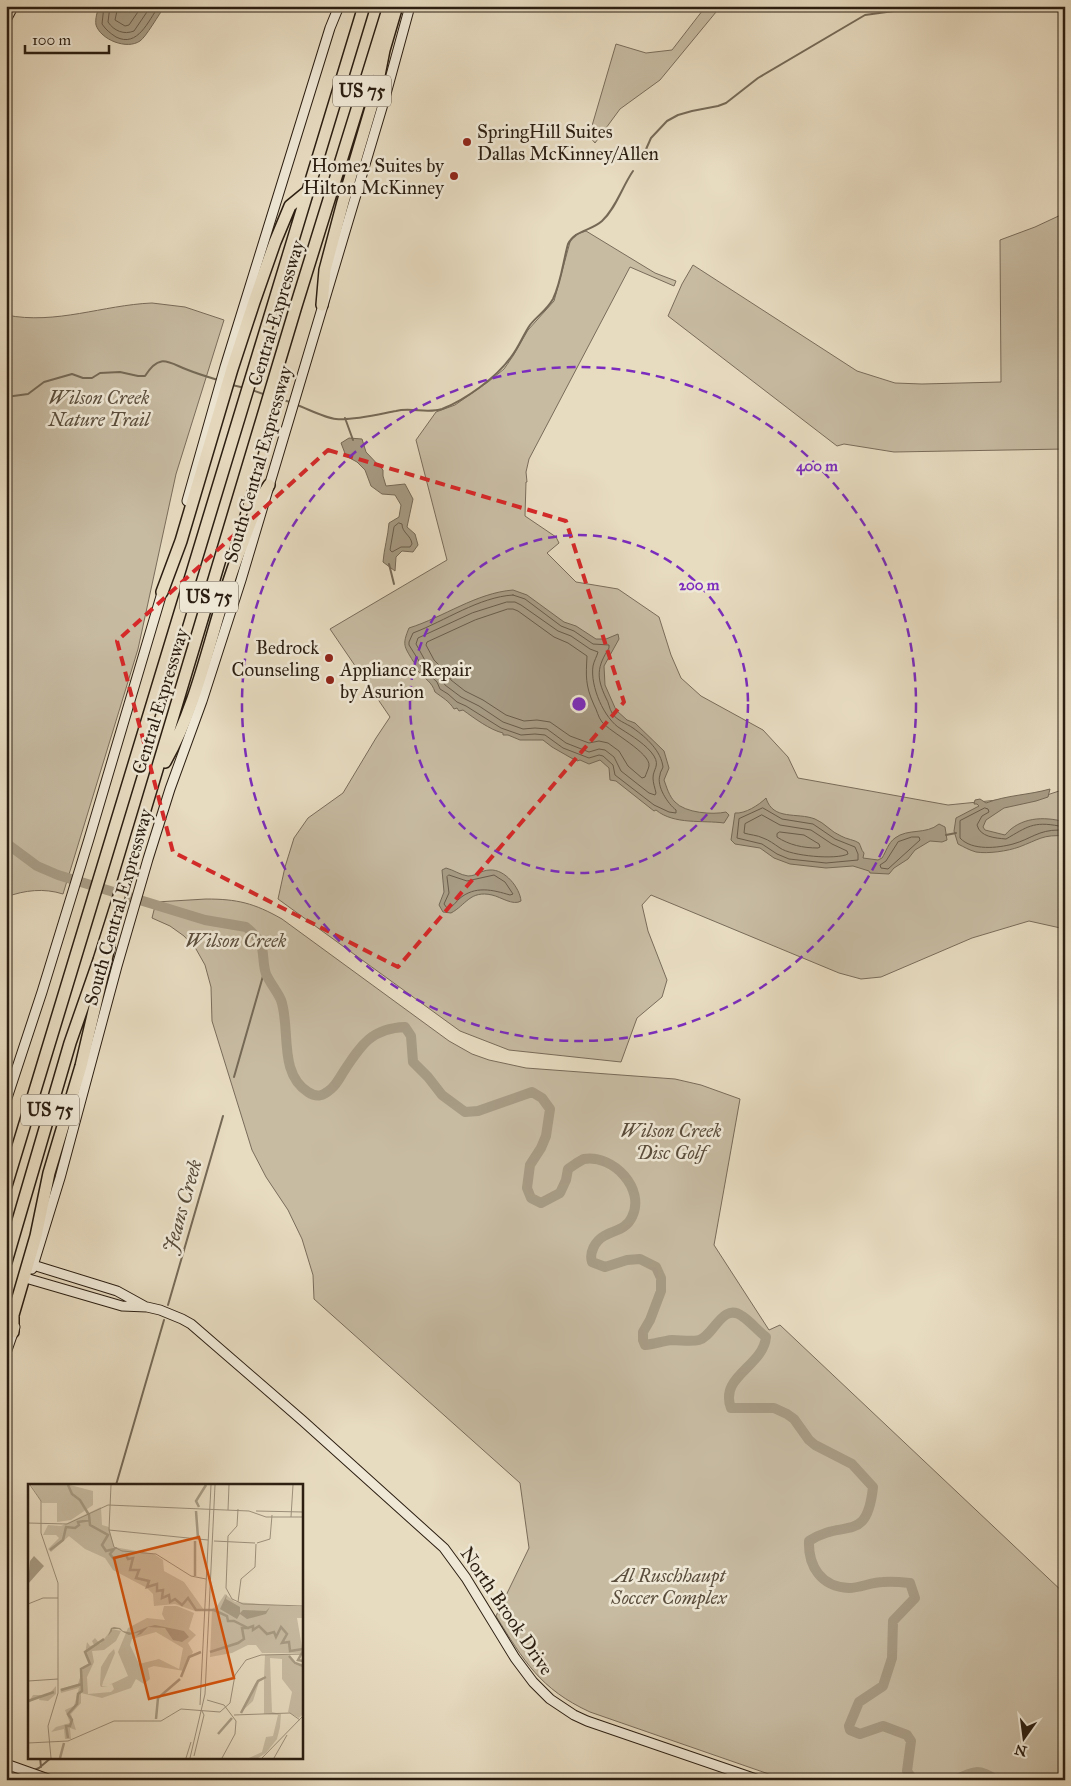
<svg xmlns="http://www.w3.org/2000/svg" width="1071" height="1786" font-family="'IM FELL Great Primer',serif">
<style>
.green{fill:#c7bba2;stroke:#796c5a}
.water{fill:#a79b84;stroke:#756956}
.lines{fill:none;stroke-linecap:round;stroke-linejoin:round}
.shore{stroke:#695c4a;stroke-width:1}
.stream{stroke:#756956;stroke-width:2}
.river{stroke:#a79b84;stroke-width:10}
.secondary-casing{stroke:#2b1e11;stroke-width:11}
.primary-casing{stroke:#2b1e11;stroke-width:12}
.highway-casing{stroke:#2b1e11;stroke-width:14}
.secondary{stroke:#efe8d6;stroke-width:9}
.primary{stroke:#e7dbc0;stroke-width:10}
.highway{stroke:#e7dbc0;stroke-width:11}
.marked{fill:none;stroke:#d62828;stroke-width:4;stroke-dasharray:10 6;stroke-linejoin:round}
.ring{fill:none;stroke:#7b2cbf;stroke-width:2.5;stroke-dasharray:9 6}
.poi-dot{fill:#8f2418;stroke:#efe8d6;stroke-width:2}
.labels{text-anchor:middle;dominant-baseline:central;stroke-width:5;stroke-linejoin:round;paint-order:stroke}
.shield{fill:#efe8d6;stroke:#665b4c;stroke-width:1}
.shield-label{font-size:18px;font-weight:bold;fill:#2b1e11}
.poi-label{font-size:19px;fill:#2b1e11;stroke:#efe8d6;text-anchor:start}
.street-label{font-size:19px;fill:#2b1e11;stroke:#efe8d6}
.park-label{font-size:19px;font-style:italic;fill:#5a4d3c;stroke:#efe8d6}
.water-label{font-size:20px;font-style:italic;fill:#564a39;stroke:#efe8d6}
.inset-river{fill:none;stroke:#a79b84;stroke-width:2.5}
.inset-road{fill:none;stroke:#9c8f7a;stroke-width:1}
.view{fill:#d5530c;fill-opacity:0.15;stroke:#d5530c;stroke-width:2.5}
.inset-edge{fill:none;stroke:#2b1e11;stroke-width:2.5}
.centre{fill:#7b2cbf;stroke:#efe8d6;stroke-width:2.5}
.ring-label{font-size:15px;text-anchor:middle;font-weight:bold;fill:#7b2cbf;stroke:#efe8d6;stroke-width:5;stroke-linejoin:round;paint-order:stroke}
</style>
<rect width="100%" height="100%" fill="#e7dbc0"/>
<filter id="stains"><feTurbulence type="fractalNoise" baseFrequency=".004" numOctaves="4"/><feColorMatrix values="0 0 0 0 .2 0 0 0 0 .09 0 0 0 0 .02 0 0 0 .5 -.17"/></filter>
<radialGradient id="worn" r=".72"><stop offset=".6" stop-color="#630" stop-opacity="0"/><stop offset="1" stop-color="#630" stop-opacity=".3"/></radialGradient>
<path class="green" d="M706 6H721L660 80 620 109 595 143 589 136 616 44 646 53 672 50Z
M1065 213V449L894 452 844 444 837 446 668 316 682 284 693 265 857 371 895 383 922 384 1001 382 1000 240 1035 227Z
M586 231 655 273 676 281 674 286 630 267 529 459 526 472 527 482H526L525 516 556 537 559 543 547 553 576 582 618 589 659 617 671 655 681 678 701 696 763 730 788 757 798 778 948 805 1047 795 1065 789V929L1029 921 972 938 881 977 861 979 839 973 651 895 642 905 648 931 667 980 662 997 637 1018 621 1062 509 1050 460 1031 278 899 285 867 294 838 308 818 343 793 376 738 390 717 330 629 447 560 416 440 436 412 455 405 488 382 504 369 513 356 528 330 554 301 570 242 575 235Z
M152 303 185 307 224 320 176 474 138 649 63 894C44 888 25 890 6 897V315C56 325 103 305 152 303Z
M206 899C237 899 254 903 282 919L449 1041 472 1054 489 1060 526 1068 675 1079 701 1085 740 1099 714 1245 769 1330 780 1325 1065 1594V1780H786L590 1712C540 1689 524 1661 496 1616L529 1548 520 1483 314 1299 313 1275 302 1239 288 1210 266 1177 252 1150 212 1021 211 987 205 965 196 949 184 936 170 926 152 918 156 902Z"/>
<path class="water" d="M100 6H165C159 14 146 37 140 41 127 50 101 40 96 25 95 19 97 11 100 6Z
M349 438 362 439 366 452 383 470V476L386 486 405 484 413 499 407 527 415 534 418 545 413 552 402 551 396 557 395 571 383 562C384 549 388 536 389 523L399 517 401 505 395 495 382 494 371 486 365 470 357 462 346 456 341 443Z
M513 590 527 595 564 622 576 626 596 639H606L618 634 619 639 604 666 605 685 616 710 627 720 635 723 664 751 669 768 664 780C667 788 669 796 675 802 685 813 713 815 726 812L729 815 724 823C703 820 674 825 656 810L654 811 616 781 610 780 609 768 600 760 589 764 580 760 577 761 575 758 573 759 552 747 543 740H520L508 735H503V733C490 730 474 718 463 710L459 711 457 708 454 709C449 701 443 698 435 692 432 682 425 679 418 671 416 668 416 664 413 661 404 646 402 645 409 628 444 617 476 593 513 590Z
M1050 789 1048 797 1036 801 1004 808 986 820 983 827 985 830 1005 835C1020 817 1044 816 1065 822V836C1043 834 1038 840 1019 847 1008 851 988 854 976 852 969 850 964 847 958 844L954 831 956 818 979 806 977 804H974L975 800 980 799 986 803C1007 795 1029 795 1050 789Z
M766 798C773 821 797 812 815 819 825 823 831 832 841 836 846 839 855 840 859 843 861 846 861 850 864 853L863 858 878 860 882 858C886 852 888 843 895 838 908 828 926 835 939 824L945 827 947 840 942 842 930 841 915 850 908 859 894 868 889 874 870 873 869 871 853 866 826 868 790 864 774 858 760 848 735 844 731 840 735 813C745 814 759 805 766 798Z
M446 868C454 870 460 875 468 876 477 876 481 870 490 870 505 869 520 888 521 901 513 906 501 897 492 895 470 890 466 905 451 913L443 912 439 905 444 892 442 870Z"/>
<g class="lines">
<path class="shore" d="M104 6 102 24C106 30 110 33 116 37 138 48 148 21 159 6
M110 6 108 22C114 31 124 35 134 31L151 6
M118 6 115 20 125 26 129 25 142 6
M399 523 402 524C402 533 411 535 412 544L410 547H401L392 552 390 550 394 527Z
M513 595 525 599 561 626 574 631 593 644 609 645V648C597 667 596 677 606 698 609 703 609 708 612 713 617 721 626 723 633 728 647 738 661 751 663 767 662 770 660 772 660 775 656 786 668 804 676 810V813L669 812 654 805 615 775 613 765 603 756 599 755 589 758 563 748 545 735 535 734 521 735 501 728 466 706 457 702 448 694 440 689 437 682 421 667 419 661 409 645V642L413 633C445 621 479 597 513 595Z
M507 602H515L521 605 558 631 571 636 590 649 598 652C597 656 594 661 593 666 590 686 604 719 621 729 632 736 647 745 654 756 660 766 653 769 653 778 653 783 655 788 656 793L655 795 649 793 621 771 614 757 605 750 599 749 589 752 566 743 547 729 535 728 523 729 503 722 479 706 461 697 445 685 441 678 427 664 416 644 418 638 472 613Z
M508 609H513L518 611 554 637 568 643 587 656C586 676 585 685 594 705 597 710 598 717 602 722 610 732 651 753 649 766 648 770 646 774 645 777L642 778 628 766 619 751 608 743 599 741 589 743 570 736 550 722 537 720 524 721 506 715 483 700 465 691 451 680 447 673 434 660 426 645 427 642 475 620Z
M763 808 782 819 813 824 835 839 855 847 858 854V860L826 863 789 859 777 854 762 844 737 838 739 819Z
M985 808 988 809 989 812 982 816 977 825C980 837 995 838 1006 839 1027 827 1033 821 1059 826L1061 829 1059 830C1038 830 1031 839 1013 844 998 848 972 851 960 838V821Z
M762 815 780 825 811 830 832 844 847 851 848 854C836 860 791 856 780 848 774 844 769 840 763 838 757 835 750 835 744 833L745 824Z
M780 832 804 835 819 844 820 847 818 848C803 848 789 845 777 837V834Z
M912 837H919L920 840 888 869 881 868 880 865 886 861 898 842Z
M449 875 467 881 494 875 505 882 513 894 510 895C493 890 475 885 459 899 455 903 453 907 447 908L444 904 449 893 447 877Z"/>
<path class="stream" d="M643 156 651 138 667 121 678 115 692 111 718 106 726 103 758 78 865 15 930 6
M232 385 245 388
M252 390 266 395
M6 397 28 394 44 382 72 374 83 378H92L100 373 120 372 138 376H145C160 352 169 363 188 370 198 374 208 377 218 380
M273 397 290 402
M297 405C308 409 325 418 336 419 352 421 380 414 396 411 411 407 427 414 442 409 465 400 496 378 511 357 519 347 523 335 530 325 537 316 547 310 553 299 561 283 563 262 568 244 575 230 591 231 602 221 616 208 622 187 633 171
M345 418 353 440
M389 564 394 584
M946 835 956 833
M234 1077 265 969
M168 1305 223 1116
M116 1485 164 1320
M40 1757 41 1767
M32 1771 39 1768 52 1757
M12 1780 23 1774"/>
<path class="river" d="M6 843 37 866 58 875 205 920 246 927C252 932 261 940 262 948 264 957 263 965 266 974 270 983 277 991 281 1000 291 1029 278 1073 308 1092 317 1098 323 1096 331 1089 337 1084 340 1077 344 1071 361 1045 372 1028 405 1027L411 1036 413 1062 428 1077 442 1095 465 1112 478 1111 532 1092 542 1098 550 1109 546 1136 541 1148 530 1165 527 1188 531 1198 541 1203 560 1193 566 1180 568 1169C573 1166 579 1161 584 1159 613 1154 646 1189 632 1217 626 1230 614 1230 604 1236 595 1241 589 1253 592 1262L605 1267 627 1260 640 1259 656 1267 661 1278V1291L650 1320 643 1332V1340L645 1345C654 1344 663 1341 672 1340 681 1340 691 1342 699 1340 714 1336 722 1302 742 1316 751 1322 758 1331 766 1337 763 1367 719 1376 731 1408H774L787 1414 794 1419 809 1440 815 1445 852 1464 873 1487C867 1545 844 1518 809 1541 808 1566 821 1587 849 1588 860 1588 872 1582 883 1582 892 1581 901 1582 910 1583L915 1598 893 1621 892 1658 883 1686 859 1702 849 1726 850 1730 860 1734 883 1726 907 1735 911 1741 907 1771 913 1780
M955 1780C973 1771 979 1768 996 1780"/>
<defs>
<path id="secondary" d="M187 501 225 367 330 28 339 6
M6 1101 42 992 89 839 164 586
M33 1265 117 1291 146 1307
M32 1269 60 1178 117 966 148 859 170 789 202 701 241 580 384 101 410 6
M29 1279 122 1306 147 1307 160 1310 182 1319 191 1324 303 1421 444 1548 466 1578 515 1658 533 1682 550 1699 574 1715 587 1721 759 1780
M6 1353 15 1327
M6 1764 51 1780"/>
<path id="primary" d="M6 19 13 6"/>
<path id="highway" d="M322 305 325 270 343 202 376 91 384 50 396 9
M162 592 181 541 232 369 254 302 275 242 290 206 307 192
M165 762C203 695 213 615 242 545 250 524 256 504 269 485
M6 1186 364 6
M6 1262 70 1043 99 960 117 903 296 306 389 6
M13 1332V1315L36 1236 49 1173 81 1066 109 947"/>
</defs>
<use href="#secondary" class="secondary-casing"/>
<use href="#primary" class="primary-casing"/>
<use href="#highway" class="highway-casing"/>
<use href="#secondary" class="secondary"/>
<use href="#primary" class="primary"/>
<use href="#highway" class="highway"/>
</g>
<path class="marked" d="M328 450 566 521 624 702 398 967 173 852 117 641Z"/>
<g class="ring">
<circle cx="579" cy="704" r="169"/>
<circle cx="579" cy="704" r="337"/>
</g>
<g class="poi-dot">
<circle cx="467" cy="142" r="5"/>
<circle cx="454" cy="176" r="5"/>
<circle cx="329" cy="658" r="5"/>
<circle cx="330" cy="680" r="5"/>
</g>
<g class="labels">
<g class="shield">
<rect x="333" y="75.5" width="58" height="31" rx="4"/>
<rect x="180" y="581.5" width="58" height="31" rx="4"/>
<rect x="21" y="1094.5" width="58" height="31" rx="4"/>
</g>
<g class="shield-label">
<text x="362" y="91">US 75</text>
<text x="209" y="597">US 75</text>
<text x="50" y="1110">US 75</text>
</g>
<g class="poi-label">
<text x="477" y="131">SpringHill Suites<tspan x="477" dy="22">Dallas McKinney/Allen</tspan></text>
<text x="444" y="165" text-anchor="end">Home2 Suites by<tspan x="444" dy="22">Hilton McKinney</tspan></text>
<text x="319" y="647" text-anchor="end">Bedrock<tspan x="319" dy="22">Counseling</tspan></text>
<text x="340" y="669">Appliance Repair<tspan x="340" dy="22">by Asurion</tspan></text>
</g>
<g class="street-label">
<text transform="translate(276 313) rotate(-73)">Central Expressway</text>
<text transform="translate(258 464) rotate(-74)">South Central Expressway</text>
<text transform="translate(160 701) rotate(-73)">Central Expressway</text>
<text transform="translate(118 907) rotate(-74)">South Central Expressway</text>
<text transform="translate(507 1611) rotate(56)">North Brook Drive</text>
</g>
<g class="park-label">
<text x="99" y="397">Wilson Creek<tspan x="99" dy="22">Nature Trail</tspan></text>
<text x="236" y="940">Wilson Creek</text>
<text x="671" y="1130">Wilson Creek<tspan x="671" dy="22">Disc Golf</tspan></text>
<text x="669" y="1575">Al Ruschhaupt<tspan x="669" dy="22">Soccer Complex</tspan></text>
</g>
<g class="water-label">
<text transform="translate(182 1206) rotate(-74)">Jeans Creek</text>
</g>
</g>
<g transform="translate(28 1484)">
<rect width="275" height="275" fill="#e7dbc0"/>
<path d="M3 1H42L65 7V21L43 36 29 38V19H14ZM73 23 74 41 81 43 86 63 126 70 135 76 136 87 156 98 176 126 167 127 147 120 126 122 125 110 119 104 85 86 77 74 57 65 41 52 23 68 20 65 31 54 28 51H15L20 41 33 42ZM197 110 207 118 275 123V134H269L275 169H234L228 161H220L204 169 182 173 184 125 189 122ZM136 122H149L166 129 161 145 168 151 160 159 165 168 156 187 126 182 120 184 122 195 116 200 108 195 103 204 74 214 53 209V219L43 230 48 246 42 244 43 255H37L36 245 23 248 28 243 42 239 37 226 46 222 51 204 33 209 32 205 50 200 55 184 62 180 57 170 59 158 62 162 66 161 64 157 67 154 72 160 84 145 93 147 88 157 76 166 81 170 86 165 87 169 75 198 74 202H80L73 203 72 201 73 183 81 170 76 166 64 167 66 178 59 193 60 210 83 208 86 205 84 200 81 201 100 192 90 168 100 144 119 134 137 136 134 130ZM128 148 155 164 151 185 131 175 111 180 102 161 104 155ZM237 171H262L266 180 275 183V230L271 234 260 228 264 208 254 195V175L242 174 244 228 253 230 252 243 249 255 238 269 230 274H221L234 268 238 253 245 252 250 231 236 230V195L231 198 225 217 212 229 227 200 236 193ZM28 202V210L20 217 11 216 12 213 0 219 5 211H20Z" fill="#c7bba2" fill-rule="evenodd"/>
<path d="M6 72 16 82 0 100 2 77ZM199 110 198 115 212 123V129L215 126 238 127 242 123 238 130 219 135 212 130 209 135 192 125ZM127 141 156 147 161 153 154 158 145 156 137 144 120 143 113 150 108 152 112 148 101 151 95 148 91 145H84V147L80 152 76 154 80 152 83 144 86 143 92 144 95 147 105 149 119 143Z" fill="#a79b84"/>
<path class="inset-river" d="M40 1 44 10 52 16 61 31 62 41 80 51 74 61 78 67 86 65 82 70 85 74 98 71 100 75 105 74 102 86H111L108 94 121 97 119 103 129 100V107L135 106 134 114 141 111 142 118 147 115 154 121 160 114 168 126H186L199 132 200 137H206L220 144 225 142V146L231 142 239 150 246 148 248 153 253 143 259 150 254 159 261 158 262 167 275 165M171 23 168 17 178 1M168 27 170 54M22 66 35 56 38 43 47 44 51 41 50 38 62 36M167 92V57M275 167 270 176 275 177M182 168 210 159 216 155 214 144H221M261 172 267 179 275 182M153 193 161 173 173 168M33 206 54 200M0 217 26 208M213 229 230 197 238 193M128 235 130 214 152 195M190 250 204 234M40 254 38 242H42L44 236 40 230 49 220 50 210 54 207 53 185 62 180 57 168 76 155M32 274 36 259"/>
<path class="inset-road" d="M2 1 13 17V49L30 99V209L20 242 23 274M83 1 81 46 86 63 94 67 128 70 163 92 178 95M200 26 201 1M228 27 275 28M263 33 265 1M0 39 39 40 80 21 221 27 238 33H275M81 46 180 56M200 52 198 104 204 115 215 120 275 122M200 52 209 42 210 25M186 57 227 59M229 59 242 55 244 31M210 118 213 95 227 83 228 60M0 120 15 114H30M0 197 30 195M179 216 196 221 208 237 207 250 194 274M172 221 183 1M206 231 262 229 272 236M0 259 40 257 86 237H133L153 225 192 228 202 219 207 191 218 176 233 171 275 170M166 272 176 231 174 227M158 274 163 258M162 274 177 210 187 1M234 274 275 232M246 274 259 251"/>
<path class="view" d="M171 53 206 194 121 215 86 74Z"/>
<rect width="275" height="275" class="inset-edge"/>
</g>
<circle cx="579" cy="704" r="8" class="centre"/>
<g class="ring-label">
<text x="817" y="471">400 m</text>
<text x="699" y="590">200 m</text>
</g>
<rect width="1071" height="1786" fill="none" stroke="#e7dbc0" stroke-width="25"/>
<rect x="8" y="8" width="1056" height="1771" fill="none" stroke="#2b1e11" stroke-width="2.5"/>
<rect x="12" y="12" width="1046" height="1761" fill="none" stroke="#2b1e11"/>
<g transform="translate(1024 1738) rotate(194)" stroke="#efe8d6" stroke-width="4" paint-order="stroke">
<path d="M0-4L9 19L0 12L-9 19Z" fill="#2b1e11"/>
<text y="-8" font-size="14" font-weight="bold" text-anchor="middle" fill="#2b1e11">N</text>
</g>
<path d="M25 45v8h84v-8" fill="none" stroke="#2b1e11" stroke-width="2.5"/>
<text x="32" y="45" font-size="15" fill="#2b1e11" stroke="#efe8d6" stroke-width="4" paint-order="stroke">100 m</text>
<rect width="100%" height="100%" filter="url(#stains)"/>
<rect width="100%" height="100%" fill="url(#worn)"/>
</svg>
